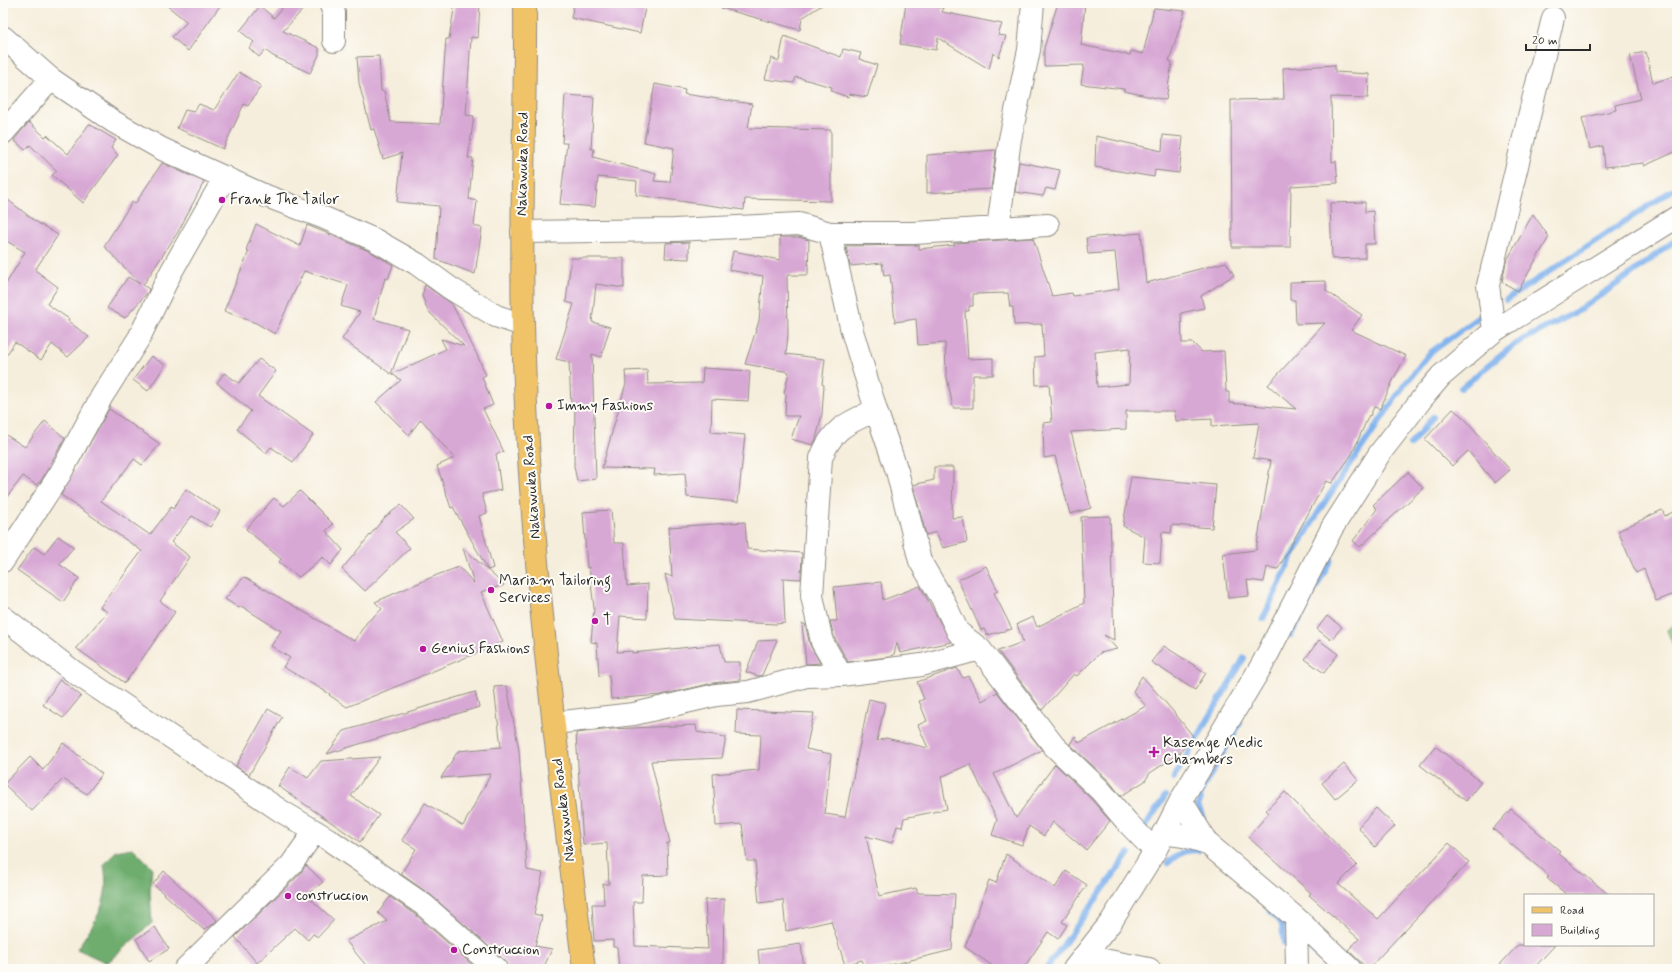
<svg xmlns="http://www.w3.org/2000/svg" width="1680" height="972" font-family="Mynerve,sans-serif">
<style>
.green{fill:#88c980;stroke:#5a7a56}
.forest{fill:#6ead6e;stroke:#4c6c4c}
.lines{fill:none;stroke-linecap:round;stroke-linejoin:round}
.stream{stroke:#82b4ee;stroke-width:6}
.building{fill:#d8a8d5;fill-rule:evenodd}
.minor-casing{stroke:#908c84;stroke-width:24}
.major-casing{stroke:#908c84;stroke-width:24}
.minor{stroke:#fff;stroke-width:22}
.major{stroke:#f0c369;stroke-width:22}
.poi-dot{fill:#b5179e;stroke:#fdfcf7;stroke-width:1.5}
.labels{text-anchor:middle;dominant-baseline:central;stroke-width:4;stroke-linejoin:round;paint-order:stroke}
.street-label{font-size:15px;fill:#2b2b2b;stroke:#fdfcf7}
.poi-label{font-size:15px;fill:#2b2b2b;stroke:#fdfcf7;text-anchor:start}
</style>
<rect width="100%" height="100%" fill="#fdfcf7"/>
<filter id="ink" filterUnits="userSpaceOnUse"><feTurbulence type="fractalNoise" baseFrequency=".025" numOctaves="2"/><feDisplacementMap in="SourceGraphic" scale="8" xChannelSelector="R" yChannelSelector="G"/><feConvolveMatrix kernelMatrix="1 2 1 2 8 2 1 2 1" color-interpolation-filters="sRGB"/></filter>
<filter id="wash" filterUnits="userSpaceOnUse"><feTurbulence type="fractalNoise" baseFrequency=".012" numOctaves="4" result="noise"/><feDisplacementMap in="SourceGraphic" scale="16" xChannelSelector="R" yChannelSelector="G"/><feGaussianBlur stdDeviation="0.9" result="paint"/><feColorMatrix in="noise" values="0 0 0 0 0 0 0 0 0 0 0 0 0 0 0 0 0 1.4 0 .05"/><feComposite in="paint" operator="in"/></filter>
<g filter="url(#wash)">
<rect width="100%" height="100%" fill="#f6eedc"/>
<path class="green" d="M1677 622V656L1667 630Z"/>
<path class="forest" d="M133 848 152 867 150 892 152 923 107 963 77 949C96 920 111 902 104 865L116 851Z"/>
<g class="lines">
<path class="stream" d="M1506 300 1677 187
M1461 388 1515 344 1576 312 1624 279 1677 239
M1410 445 1433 417
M1263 619 1290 561 1322 506 1405 384 1430 353 1480 316
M1291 635 1331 559
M1174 778 1244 658
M1203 818 1198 805 1203 788 1240 723
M1144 829 1165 796
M1168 863C1178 854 1184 850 1199 850
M1270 911 1282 924 1284 944
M1302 941 1331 969
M1046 969 1129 853"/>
</g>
<g id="blocks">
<path class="building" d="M164 3H222L188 51 172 37 187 22Z
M286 3H309L283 31 319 48V55L310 73 273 56 265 50 259 57 249 48 254 42 240 31 260 6 274 18Z
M455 3H480L478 38 471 37 466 115 474 116 468 158H473L469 199 477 201 474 226 482 228 475 274 436 259 439 206 397 202 402 153 383 159 374 129 371 130 359 83 357 57 379 56 381 91H384L391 122 440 124 446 39H449Z
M574 3H646L640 33 571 18Z
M722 3H825L802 18 800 30 721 8Z
M906 3 943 8 942 12 1002 24 998 35 1006 36 999 57 993 53 989 69 938 38 936 50 900 44Z
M1058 3H1085L1081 45 1130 55 1131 51 1143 54 1154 8 1185 11 1169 61 1172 62 1166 100 1124 91V89L1081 84 1084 65 1044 66V48Z
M784 36 841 57 843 49 861 53 859 59 877 65 867 97 849 94 848 97 831 91 832 87 796 77 794 83 765 79 771 58 779 61Z
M1646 52 1653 83 1677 75V151L1644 166V163L1605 167 1603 146 1590 149 1582 118 1616 110 1615 105 1641 99 1630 55Z
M1335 65V72L1369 74 1368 98 1331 97 1332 162 1336 161 1338 183 1291 186 1290 247H1232L1231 100 1284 99 1283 68Z
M239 72 261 86 248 106 244 104 223 149 177 128 185 110 194 112 199 104 214 110Z
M655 84 685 90 684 94 752 104 748 128 831 130V201L745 199 744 210 636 195 637 181 598 177 595 207 560 204 567 143H562L565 95 594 97 591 149H594L593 157 656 174 654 181 670 182 674 148 644 142Z
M29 122 45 137 47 135 68 154 89 124 116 140 111 148 118 155 83 203 52 175 57 171 30 145 25 150 14 140Z
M1163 135 1183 137 1179 173 1155 170 1154 177 1095 167 1096 136 1162 151Z
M996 150 991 189 927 193V155Z
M1019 162 1060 170 1055 190 1046 188 1043 196 1015 192Z
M162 163 204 182 178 232 143 285 149 289 148 292 125 318 107 308 128 277 140 284 104 246 132 202 135 204Z
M3 196 35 221 58 235 35 270 58 287 47 304 69 319 68 321 89 337 68 357 52 344 41 360 15 342 3 360V289L25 252 3 239Z
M1365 202V212L1373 211 1375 244H1365V258L1332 259 1330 203Z
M1533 214 1549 237 1518 291 1502 282 1506 262Z
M256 224 300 246 307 225 369 251 393 265 388 279 385 278 374 319 408 329 391 374 342 339 360 312 341 306 348 285 304 271 275 334 256 323 224 311 249 251 246 250Z
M1141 233 1146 283 1226 262 1234 275 1201 296 1204 308 1181 313 1182 343H1193L1202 352 1224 351 1226 392H1229V403L1296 409 1268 385 1325 323 1296 324 1295 300H1290V282L1326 281V291L1362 315 1351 330 1406 356 1395 376 1380 409 1374 407 1370 416 1369 415 1352 454 1332 483 1326 481 1278 569 1267 567 1264 582 1247 580 1249 596 1228 598 1223 554 1256 550 1271 461 1253 458 1259 423 1212 426V419L1176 421 1175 411H1126V429L1071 432 1091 508 1070 514 1055 456 1044 458 1043 423 1052 422 1049 384 1036 385 1035 357 1044 356 1042 324 1014 325 1013 307H1010L1008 293 973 294V306H969V311H965L968 359 993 358V375H973V408H953L946 372 945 343 918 345 916 319 895 322 890 275 884 276 882 263 850 266 846 246 919 245V249L955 245 954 243 1033 238 1052 296 1072 293 1073 296 1119 289 1115 252 1088 254 1086 238ZM1130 348 1129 384 1097 387 1095 352Z
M780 237H798L809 240 808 275H787L788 335 786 354 825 359 822 384 824 385 822 414 816 439 813 445 791 439 799 416H785L786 394 784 393 789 372 745 364 759 321 763 276 729 270 733 251 780 260Z
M689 242V259L665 258 666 243Z
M571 258H624V288L596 284 592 322 610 327 601 357 592 354 596 479 577 481 574 466 575 405H571L569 362 556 359 574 304 566 302Z
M425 285 452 304 477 355 486 375 482 377 493 405 483 409 504 452 496 454 501 490 482 494 487 513 479 516 493 568 488 570 453 507 451 508 437 466 454 458 421 419 409 435 376 402 401 380 392 374 446 349 441 339 464 346 428 311 422 296Z
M151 356 165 365 148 391 133 380Z
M259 359 276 371 258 396 313 435 293 462 271 447 266 453 237 429 251 411 217 383 224 373 239 383Z
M703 368 750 371 748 401 712 399 711 432 745 435 738 502 687 497 685 473 654 475 655 469 602 468 626 383 625 371 647 370 648 384 702 383Z
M109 409 160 444 142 465 134 459 101 501 150 535 171 507 173 509 186 489 220 511 210 527 192 516 171 542 190 557 160 601 175 612 125 683 76 648 107 612 100 607 142 551 61 495Z
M1453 409 1464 418 1510 470 1495 483 1468 451 1452 466 1425 439Z
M45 421 65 438 41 481 36 485 23 476 3 502V433L25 447Z
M934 467H953L952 518 963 517 967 542 943 548 936 532 926 535 913 485 934 480Z
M1408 472 1423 488 1360 547 1353 541 1377 509 1373 505Z
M1131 477 1216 485 1212 528 1172 525 1171 533 1162 532 1160 563 1143 562 1145 537 1123 526Z
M300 491 333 524 326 531 343 550 331 565 323 557 299 577 279 562 281 559 246 529 274 498 284 506Z
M401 505 414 519 395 532 410 548 365 591 342 569 385 517Z
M611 510 614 543H624L627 586 648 584 647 618 620 616 617 652 632 651V653L720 644 724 662H740V680L713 683 661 695 611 699 609 675 599 676 597 643 591 642 594 608 589 567 587 568 583 512Z
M1662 510 1665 516 1677 510V593L1656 601 1644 569 1636 573 1618 531Z
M1110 516 1114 640 1104 635 1117 649 1100 653 1077 676 1074 674 1042 710 998 651 1023 642 1017 624 1033 617 1037 627 1084 603 1081 517Z
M745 522 747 549 802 553 801 579 783 578 785 623 776 624 675 619 665 574 672 577 669 527Z
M58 536 74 547 59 564 79 578 63 602 17 570 34 547 44 554Z
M463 548 504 585 481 592 503 642 347 707 329 695 330 694 283 667 290 658 271 646 281 631 241 606 239 608 225 599 244 577 354 641 367 622 382 609 375 602 437 575 459 567 474 583Z
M986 566 998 591 994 593 1012 629 987 635 984 629 981 630 958 580Z
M881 582 883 600 920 586 951 642 900 653 897 643 894 654 889 657 848 662 834 637 830 621H837L834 587Z
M1327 616 1342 627 1331 640 1317 629Z
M802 624H805L810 645 820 663 806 664Z
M777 640 762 675 758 676 746 672 758 641Z
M1319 640 1338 654 1324 673 1305 659Z
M1164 646 1206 673 1195 690 1151 662Z
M957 668 963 678 968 676 982 701 997 692 1042 750 994 774 1016 818 1055 764 1091 799 1110 821 1086 850 1053 822 1044 836 1029 826 1022 845 992 835 997 820 970 764 941 777 947 809 904 818 902 827 897 826 892 843 866 836 879 896 916 888 918 893 955 894 952 950 874 969H866L862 960 845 965 831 921 786 931 783 900 759 903 755 861H747L742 824 716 826 713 774 759 770 761 735 736 734 737 710 814 713 806 749 831 754 825 814 845 817 869 699 885 703 877 741 886 738 928 748 918 725 927 721 919 701 924 699 917 682Z
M1142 676 1172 710 1193 736 1179 754 1150 773 1145 781 1121 796 1109 781 1070 744 1075 736 1079 743 1146 706 1133 691Z
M60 679 81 696 63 718 43 705Z
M507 686 519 750 527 870 543 873 534 914 542 916 535 946 552 949 543 969H508L504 960 432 896 401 874 416 849 402 840 425 803 463 826 491 774 441 778 458 751 501 747 494 687Z
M475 692 479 707 327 754 344 731Z
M268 709 282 717 249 775 236 766Z
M696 725 697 732 726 737 722 758 651 761 670 843H667L668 875 643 876 642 902H633L635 946 708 949 705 900 724 899 723 969H619L617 947H613V940L594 941 592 904H604L603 884H609L607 843 583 845 576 733 612 729Z
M63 743 102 774 87 794 63 779 32 811 4 784 30 757 43 770Z
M1435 746 1481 782 1466 801 1420 765Z
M380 757 351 796 379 815 360 842 278 786 290 767 308 778 321 761Z
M1344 764 1358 780 1335 799 1322 783Z
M1285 792 1357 865 1338 884 1378 919 1449 843 1469 862 1368 969 1348 950 1359 939 1309 895 1311 893 1248 837 1269 813 1266 810Z
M1376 808 1395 826 1375 847 1358 827Z
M1511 809 1560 851 1558 853 1609 895H1567L1547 878 1549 876 1493 829Z
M1006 854 1055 888 1066 871 1087 885 1062 922 1067 925 1058 939 1048 932 1023 969H997L965 947 989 880 996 883Z
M306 865 323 882 306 895 334 920 318 937 313 934 308 940 295 928 257 963 235 937 300 874Z
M164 871 217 920 212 925 204 930 153 884Z
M390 897 416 915 477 969H369L346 941 387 921 378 913Z
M155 927 169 949 149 961 136 939Z
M801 944 804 969H760L758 950Z
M1518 945H1555L1533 969H1496Z"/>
</g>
</g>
<g filter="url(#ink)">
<use href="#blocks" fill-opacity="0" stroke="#908c84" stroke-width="1"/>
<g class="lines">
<defs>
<path id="minor" d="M330 3 334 13V41
M3 37 51 79 114 122 162 149 261 194 322 217 375 240 417 264 450 288 496 316 523 325
M3 133 51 79
M998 228 1010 139 1029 50 1033 3
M522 232 674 230 799 224 830 233H914L1048 225
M830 233 852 331 876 410 897 471 920 561 943 600 958 632 980 649
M1494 331 1488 285 1553 18
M3 561 60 474 102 396 139 338 171 272 225 177
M3 617 74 672 281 811 328 839 424 905 496 969
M841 675 822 642 812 596 821 458C833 427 848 423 876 410
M554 723 634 714 716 695 748 692 807 676 841 675 922 665 980 649 1054 746 1100 790 1127 822 1155 851
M1181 800 1207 843 1296 918 1350 969
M1163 833 1184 836 1207 843
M1296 918 1297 969
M1084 956 1149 969
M185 969 291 865 315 831
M1074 969 1111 922 1155 851 1181 800 1262 665 1332 528 1380 453 1424 396 1441 376 1494 331 1677 217"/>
<path id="major" d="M525 3C526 110 520 217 523 324 528 540 557 755 584 969"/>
</defs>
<use href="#minor" class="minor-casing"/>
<use href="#major" class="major-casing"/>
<use href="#minor" class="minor"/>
<use href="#major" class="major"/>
</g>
</g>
<g class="poi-dot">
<circle cx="222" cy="200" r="4"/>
<circle cx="549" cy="406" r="4"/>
<circle cx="491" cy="590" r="4"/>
<circle cx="595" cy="621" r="4"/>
<circle cx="423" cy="649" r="4"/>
<path d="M1152 746h4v4h4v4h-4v4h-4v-4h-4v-4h4z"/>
<circle cx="288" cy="896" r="4"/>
<circle cx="454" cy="950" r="4"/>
</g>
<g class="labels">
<g class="street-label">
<text transform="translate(523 164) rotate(-89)">Nakawuka Road</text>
<text transform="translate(532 487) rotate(-94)">Nakawuka Road</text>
<text transform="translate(564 810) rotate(-97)">Nakawuka Road</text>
</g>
<g class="poi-label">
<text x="230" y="200">Frank The Tailor</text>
<text x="557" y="406">Immy Fashions</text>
<text x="499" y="581">Mariam Tailoring<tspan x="499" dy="17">Services</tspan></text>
<text x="603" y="621">T</text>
<text x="431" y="649">Genius Fashions</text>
<text x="1163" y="743">Kasenge Medic<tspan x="1163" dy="17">Chambers</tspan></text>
<text x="296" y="896">construccion</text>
<text x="462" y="950">Construccion</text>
</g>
</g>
<rect width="1680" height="972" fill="none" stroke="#fdfcf7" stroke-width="16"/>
<rect x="1524" y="894" width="130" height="52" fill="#fdfcf7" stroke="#a9a8a5"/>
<rect x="1532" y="907" width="20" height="6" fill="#f0c369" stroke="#a9a8a5"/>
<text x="1560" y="914" font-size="12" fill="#2b2b2b">Road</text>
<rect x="1532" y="924" width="20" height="12" fill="#d8a8d5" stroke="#a9a8a5"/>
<text x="1560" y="934" font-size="12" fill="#2b2b2b">Building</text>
<path d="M1526 44v6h64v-6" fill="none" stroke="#2b2b2b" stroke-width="2"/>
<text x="1532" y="44" font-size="12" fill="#2b2b2b" stroke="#fdfcf7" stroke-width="3" paint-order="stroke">20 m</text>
</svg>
